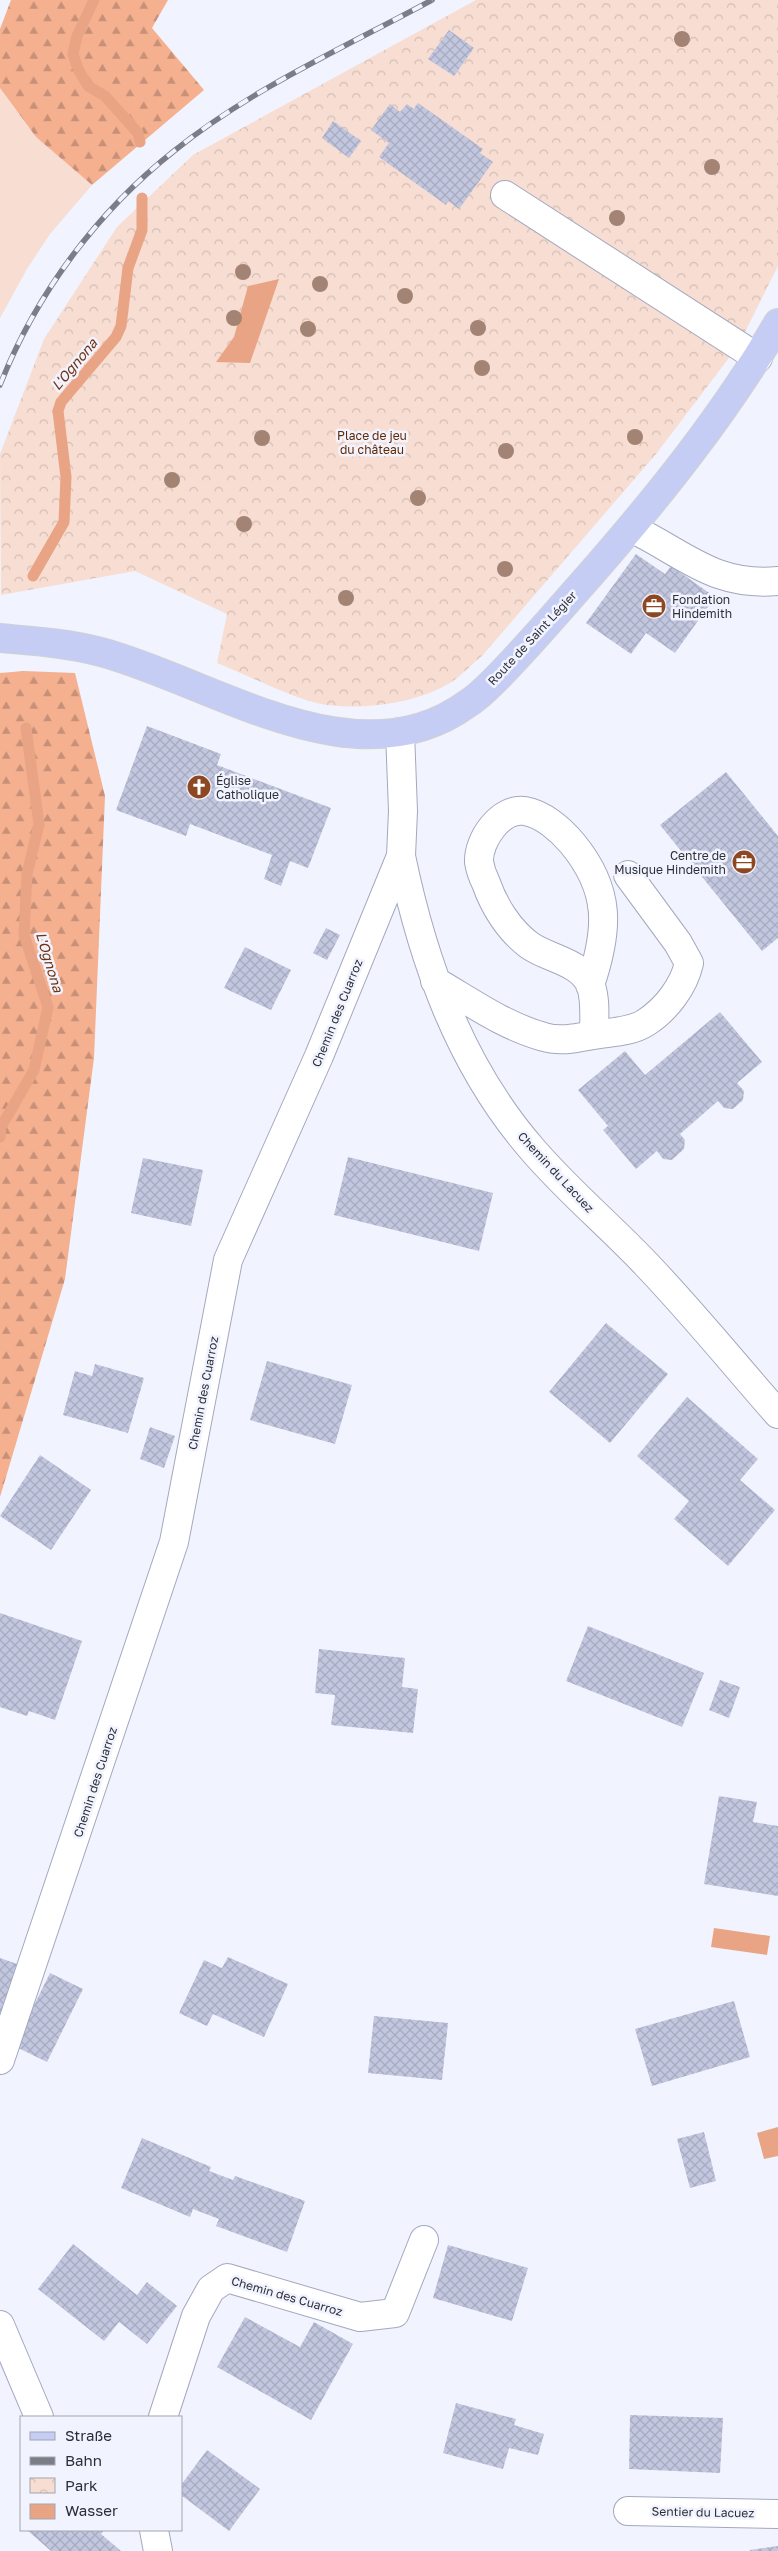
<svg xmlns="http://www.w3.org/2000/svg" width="778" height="2551" font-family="'Golos Text',sans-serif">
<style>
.green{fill:#f7ddd2}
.forest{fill:url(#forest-firs)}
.park{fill:url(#park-crowns)}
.water{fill:#e8a484}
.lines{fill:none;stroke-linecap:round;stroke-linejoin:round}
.stream{stroke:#e8a484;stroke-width:11}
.building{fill:url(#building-cross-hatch)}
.minor-casing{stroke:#a3a8bf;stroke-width:30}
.major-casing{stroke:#d1d1d3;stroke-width:30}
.minor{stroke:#fff;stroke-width:28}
.major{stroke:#c6cdf4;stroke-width:28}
.rail-casing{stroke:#7c7e87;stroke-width:5.5}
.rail{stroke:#f1f4fe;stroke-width:4;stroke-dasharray:11;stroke-linecap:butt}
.tree{fill:#a38373}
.labels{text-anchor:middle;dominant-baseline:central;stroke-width:5;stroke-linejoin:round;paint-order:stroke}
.park-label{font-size:12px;fill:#632702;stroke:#f1f4fe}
.poi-label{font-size:12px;fill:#2d2f38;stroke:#f1f4fe;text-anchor:start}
.street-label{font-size:12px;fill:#2d2f38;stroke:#f1f4fe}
.water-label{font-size:14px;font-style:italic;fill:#713312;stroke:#f1f4fe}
</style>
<defs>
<pattern id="forest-firs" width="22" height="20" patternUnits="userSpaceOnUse" patternTransform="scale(1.25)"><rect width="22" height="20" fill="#f5b090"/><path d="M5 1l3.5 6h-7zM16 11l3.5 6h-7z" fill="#c79077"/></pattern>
<pattern id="park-crowns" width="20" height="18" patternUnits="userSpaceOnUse" patternTransform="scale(1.25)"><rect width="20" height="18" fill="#f7ddd2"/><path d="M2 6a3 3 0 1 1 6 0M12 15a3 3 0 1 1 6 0" fill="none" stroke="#d4beb5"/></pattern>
<pattern id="building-cross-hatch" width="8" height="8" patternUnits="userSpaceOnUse" patternTransform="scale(1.25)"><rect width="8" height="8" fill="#c2c7df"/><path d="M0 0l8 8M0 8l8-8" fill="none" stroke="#a7abc0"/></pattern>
</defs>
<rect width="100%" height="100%" fill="#f1f4fe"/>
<path class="green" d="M0 88 36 137 92 185 50 234 27 269 0 318Z"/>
<path class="forest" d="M11 0H168L152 28 204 90 92 185 36 137 0 88V29Z
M24 671 75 673 105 796 94 1058 65 1279 0 1497V673Z"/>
<path class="park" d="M476 0H778V266L738 346 656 454 482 656C472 664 463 674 453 681 417 705 350 713 309 701 278 691 247 675 217 663L227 614 135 571 1 595 0 454 44 339 117 227 193 155Z"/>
<path class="water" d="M279 279 250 363 216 362 234 337 248 286Z
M714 1928 770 1936 767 1955 711 1947Z
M778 2127V2156L764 2159 757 2133Z"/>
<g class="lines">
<path class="stream" d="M94 0 77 36 73 54 78 69 88 86 105 96 138 133 140 142
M33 576 64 522 66 477 58 411 61 402 116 337 121 326 128 268 142 230V198
M0 1137 1 1127 34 1070 48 1007 24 935 27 874 39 824 26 728"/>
</g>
<path class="building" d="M449 30 474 48 454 76 428 59Z
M418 103 483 149 480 153 493 162 459 209 448 201 446 205 379 157 389 143 371 130 390 104 400 112 407 104 414 109Z
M333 121 361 141 349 158 322 138Z
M636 554 665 574 671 566 715 597 675 653 646 633 631 654 586 623Z
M147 726 221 754 217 765 331 808 308 868 290 861 281 886 264 879 272 855 190 824 186 836 116 810Z
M726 772 778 836V938L762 951 660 825Z
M326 928 340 935 327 960 313 953Z
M245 947 291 970 271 1010 224 988Z
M720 1012 762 1062 737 1083 744 1091 743 1100 733 1109 724 1108 718 1101 680 1134 685 1140 684 1149 672 1160 663 1159 657 1151 636 1169 603 1130 608 1126 578 1090 625 1051 645 1075Z
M348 1157 493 1193 479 1251 334 1215Z
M143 1158 203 1170 191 1226 131 1213Z
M606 1323 668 1374 610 1443 549 1392Z
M267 1361 352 1385 335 1444 250 1420Z
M95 1364 144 1378 128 1433 63 1415 75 1371 92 1376Z
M687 1397 758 1459 740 1480 775 1510 728 1566 674 1519 689 1501 637 1456Z
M150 1427 175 1436 164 1468 140 1459Z
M40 1455 91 1490 51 1550 0 1516Z
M0 1613 82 1641 55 1720 29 1711 27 1716 0 1707Z
M588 1626 704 1673 682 1727 566 1681Z
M319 1649 405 1658 402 1687 418 1689 413 1733 331 1725 335 1695 315 1693Z
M720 1680 740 1687 729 1718 709 1710Z
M719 1796 757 1802 753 1822 778 1826V1896L704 1884Z
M228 1957 288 1984 264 2037 213 2014 207 2026 179 2013 204 1960 222 1968Z
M0 1958 17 1964 0 2014Z
M50 1973 83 1989 47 2062 14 2046Z
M734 2001 750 2057 652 2086 635 2029Z
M374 2016 448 2023 442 2080 368 2073Z
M704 2132 716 2181 690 2188 677 2139Z
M142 2138 211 2167 209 2171 233 2180 235 2176 305 2201 287 2252 216 2226 219 2219 193 2209 190 2217 121 2188Z
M73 2244 137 2295 147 2282 177 2306 147 2344 119 2322 104 2341 38 2289Z
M448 2245 528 2268 512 2321 433 2298Z
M245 2317 300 2347 314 2322 353 2344 311 2420 217 2367Z
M456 2403 516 2419 514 2425 544 2434 538 2455 509 2448 503 2469 443 2453Z
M630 2415 723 2418 720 2473 629 2469Z
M207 2450 260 2489 229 2531 181 2495V2485Z
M27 2530H104L101 2534 121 2551H51Z
M778 2546V2551H750V2550Z"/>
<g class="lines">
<defs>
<path id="minor" d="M505 195 758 358
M631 528C685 554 714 587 778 581
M401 856C423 962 460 1066 532 1149 567 1190 609 1225 646 1264 692 1312 734 1364 778 1414
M435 981C471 1002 504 1026 544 1037 560 1042 577 1038 593 1035 610 1032 631 1032 645 1023 666 1010 684 986 689 963L678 943 628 875
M590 985C609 929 611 890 572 843 561 830 543 814 525 811 501 807 478 840 479 862 480 868 483 877 486 883 494 906 509 930 529 945 548 959 581 961 591 986 596 1001 594 1019 594 1035
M0 2060 174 1542 228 1260 319 1056 401 856 403 811 400 732
M0 2325 39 2417
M163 2417 196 2316 211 2289 227 2278 360 2317 395 2313 424 2240
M628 2511 778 2514
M154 2530 158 2551"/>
<path id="major" d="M0 638C34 641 68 643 101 652 213 682 356 785 467 704 477 698 485 690 493 682 527 648 558 611 590 575 659 496 725 414 778 323"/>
</defs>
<use href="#minor" class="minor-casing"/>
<use href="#major" class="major-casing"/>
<use href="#minor" class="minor"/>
<use href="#major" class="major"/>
<defs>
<path id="rail" d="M0 385C36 294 97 212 174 151 251 89 345 47 432 0"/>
</defs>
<use href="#rail" class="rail-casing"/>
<use href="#rail" class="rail"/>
</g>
<g class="tree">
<circle cx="682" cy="39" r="8"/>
<circle cx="712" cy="167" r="8"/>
<circle cx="617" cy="218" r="8"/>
<circle cx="243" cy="272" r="8"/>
<circle cx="320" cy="284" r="8"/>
<circle cx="405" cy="296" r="8"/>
<circle cx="234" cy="318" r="8"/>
<circle cx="478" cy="328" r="8"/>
<circle cx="308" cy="329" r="8"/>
<circle cx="482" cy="368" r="8"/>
<circle cx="635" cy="437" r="8"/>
<circle cx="262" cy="438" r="8"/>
<circle cx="506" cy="451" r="8"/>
<circle cx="172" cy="480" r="8"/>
<circle cx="418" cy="498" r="8"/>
<circle cx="244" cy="524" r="8"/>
<circle cx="505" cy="569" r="8"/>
<circle cx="346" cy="598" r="8"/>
</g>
<defs>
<symbol id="office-disc" viewBox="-11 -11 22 22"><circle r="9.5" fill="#8e4723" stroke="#f1f4fe"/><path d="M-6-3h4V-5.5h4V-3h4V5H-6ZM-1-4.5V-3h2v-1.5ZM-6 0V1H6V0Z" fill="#fff"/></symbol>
<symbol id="church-disc" viewBox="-11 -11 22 22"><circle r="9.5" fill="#8e4723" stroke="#f1f4fe"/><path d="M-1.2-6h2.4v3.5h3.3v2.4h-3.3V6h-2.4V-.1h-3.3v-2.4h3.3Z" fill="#fff"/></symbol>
</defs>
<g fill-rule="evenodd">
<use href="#office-disc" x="640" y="592" width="28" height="28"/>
<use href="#church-disc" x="185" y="773" width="28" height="28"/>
<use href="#office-disc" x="730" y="848" width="28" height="28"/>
</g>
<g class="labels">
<g class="park-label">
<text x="372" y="435">Place de jeu<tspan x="372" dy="14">du château</tspan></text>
</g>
<g class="poi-label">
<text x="672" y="599">Fondation<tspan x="672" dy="14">Hindemith</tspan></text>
<text x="216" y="780">Église<tspan x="216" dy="14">Catholique</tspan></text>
<text x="726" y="855" text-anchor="end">Centre de<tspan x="726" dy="14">Musique Hindemith</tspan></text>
</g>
<g class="street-label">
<text transform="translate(532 638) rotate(-47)">Route de Saint Légier</text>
<text transform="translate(337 1013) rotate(-68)">Chemin des Cuarroz</text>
<text transform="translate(556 1172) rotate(47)">Chemin du Lacuez</text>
<text transform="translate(203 1393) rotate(-79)">Chemin des Cuarroz</text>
<text transform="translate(95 1782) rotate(-72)">Chemin des Cuarroz</text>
<text transform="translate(287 2296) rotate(16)">Chemin des Cuarroz</text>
<text transform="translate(703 2512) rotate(1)">Sentier du Lacuez</text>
</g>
<g class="water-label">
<text transform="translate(74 364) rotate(-50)">L'Ognona</text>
<text transform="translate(50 962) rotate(73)">L'Ognona</text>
</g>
</g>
<rect x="20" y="2416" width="162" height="115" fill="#f1f4fe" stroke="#a3a5af"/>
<rect x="30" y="2432" width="25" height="8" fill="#c6cdf4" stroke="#a3a5af"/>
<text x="65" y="2441" font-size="15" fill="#2d2f38">Straße</text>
<rect x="30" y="2457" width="25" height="8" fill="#7c7e87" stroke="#a3a5af"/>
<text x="65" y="2466" font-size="15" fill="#2d2f38">Bahn</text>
<rect x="30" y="2478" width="25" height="15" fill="url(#park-crowns)" stroke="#a3a5af"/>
<text x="65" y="2491" font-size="15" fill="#2d2f38">Park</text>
<rect x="30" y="2504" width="25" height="15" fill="#e8a484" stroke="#a3a5af"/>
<text x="65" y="2516" font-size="15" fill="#2d2f38">Wasser</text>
</svg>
